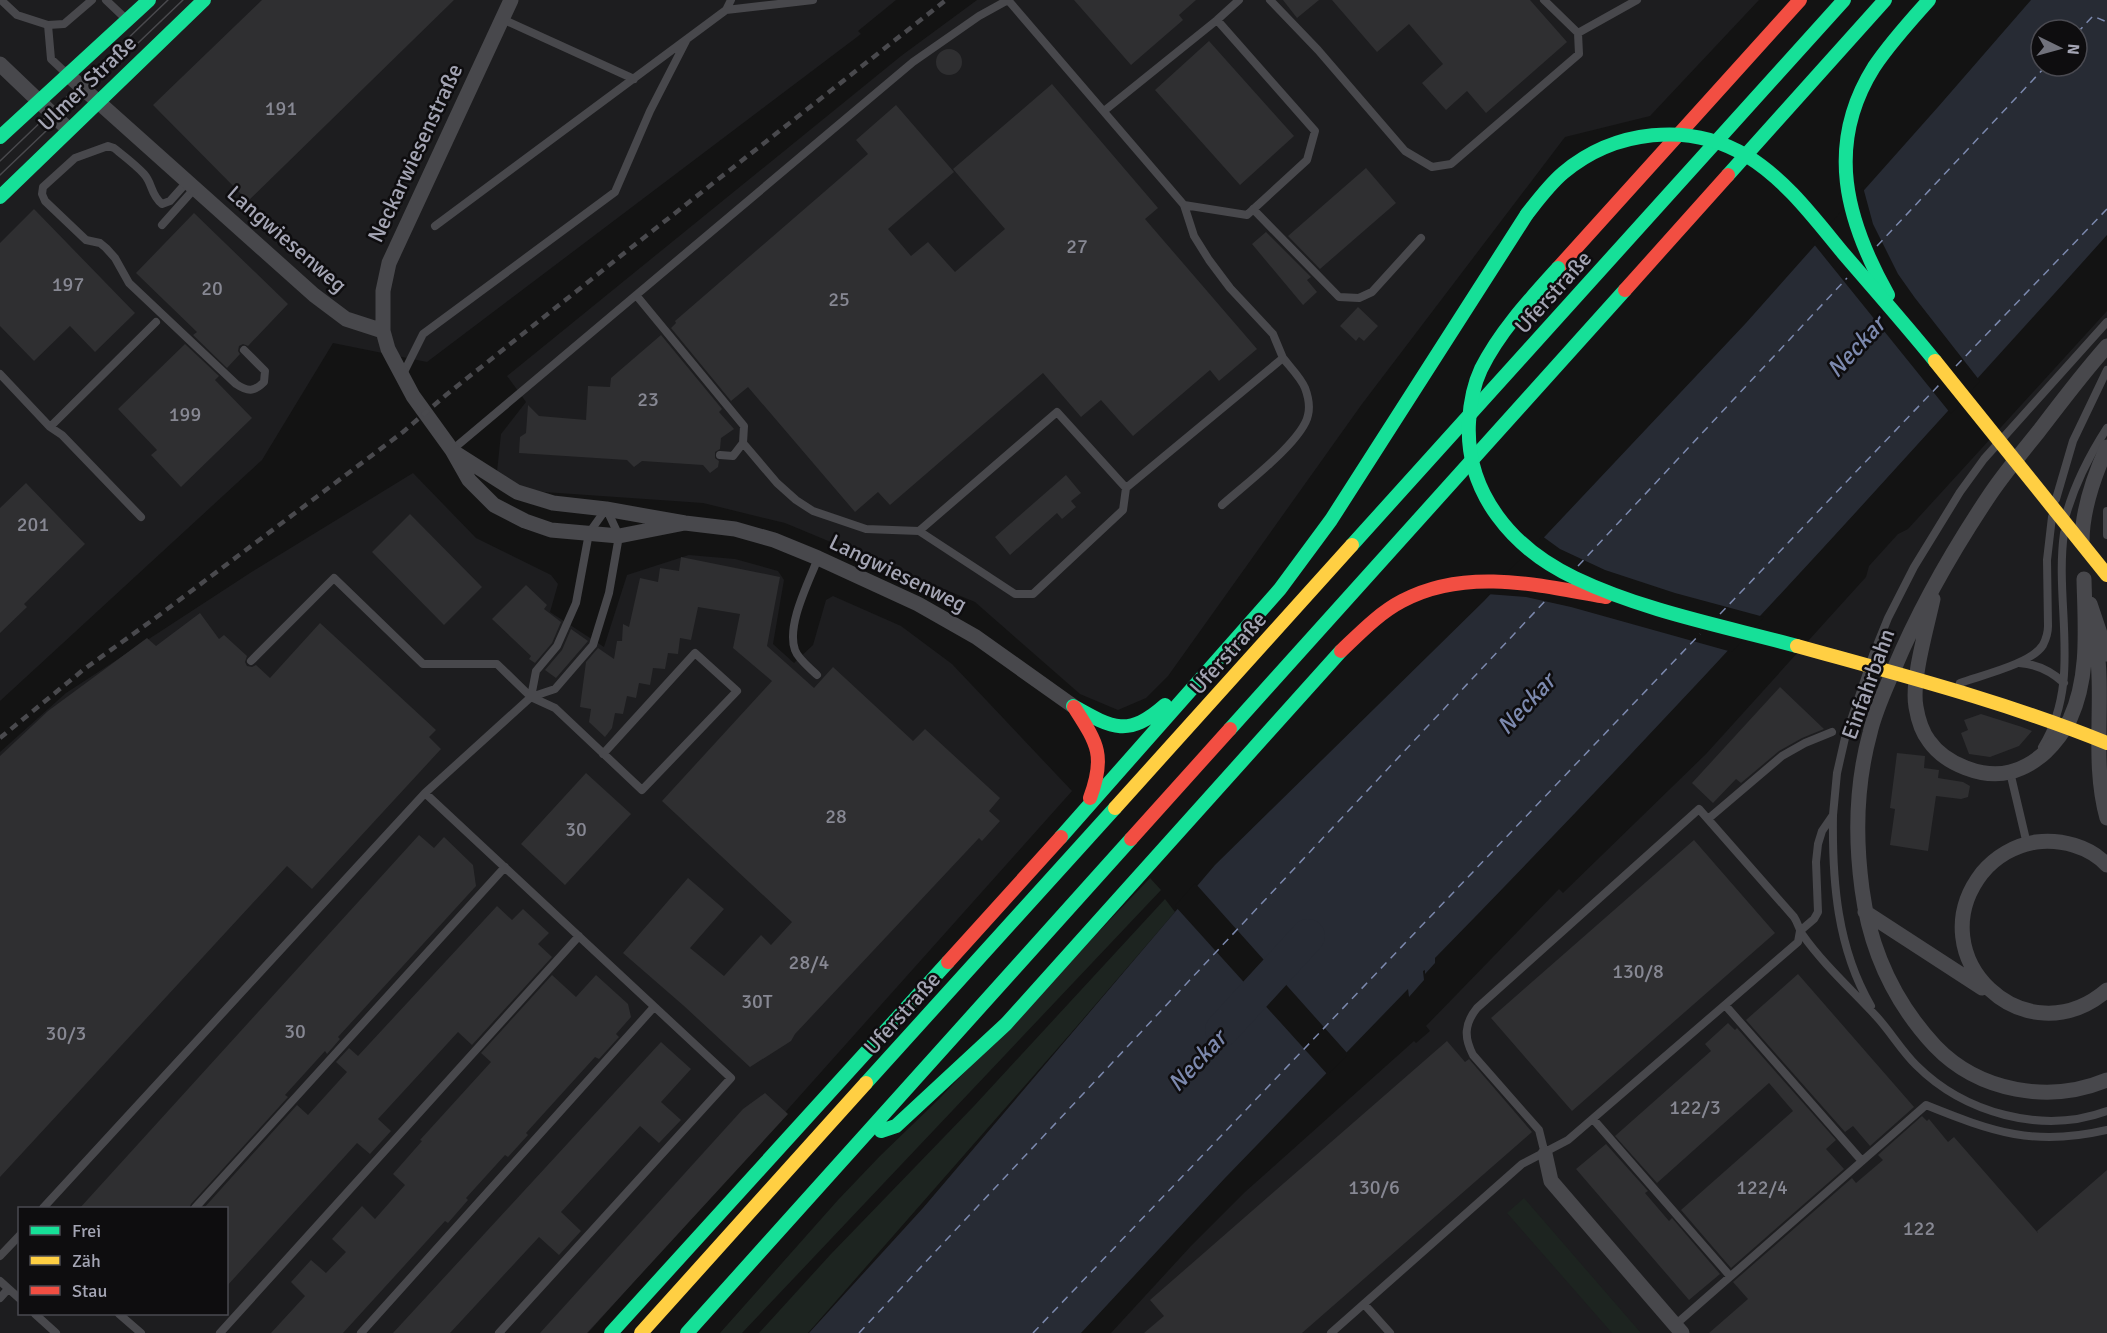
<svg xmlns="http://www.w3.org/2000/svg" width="2107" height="1333" font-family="Signika,sans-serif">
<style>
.built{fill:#1d1d1f;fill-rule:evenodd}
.green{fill:#1d2420}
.water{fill:#272b34;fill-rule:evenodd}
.pier{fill:#131313;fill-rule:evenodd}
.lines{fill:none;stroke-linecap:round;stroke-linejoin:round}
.river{stroke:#272b34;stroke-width:34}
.ferry{stroke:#7c89ae;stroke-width:1.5;stroke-dasharray:8 6;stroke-linecap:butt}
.building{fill:#2f2f31}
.lane{stroke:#48484c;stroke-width:8}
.street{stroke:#48484c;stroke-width:15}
.fast{stroke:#16e098;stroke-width:14}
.slow{stroke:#ffcf43;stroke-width:14}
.jam{stroke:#f24e42;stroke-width:14}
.tram{stroke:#49494d;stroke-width:1.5}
.rail{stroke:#49494d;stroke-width:4.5;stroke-dasharray:8 6;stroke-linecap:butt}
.fast-bridge{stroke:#16e098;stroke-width:14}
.slow-bridge{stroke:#ffcf43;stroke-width:14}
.labels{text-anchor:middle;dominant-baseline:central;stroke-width:5;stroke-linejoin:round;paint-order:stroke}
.number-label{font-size:20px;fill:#878893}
.street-label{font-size:22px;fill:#a4a5b4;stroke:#0e0d0f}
.water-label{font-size:24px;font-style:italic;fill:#7c89ae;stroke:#0e0d0f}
</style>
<rect width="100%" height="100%" fill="#131313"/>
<path class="built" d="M0 0H896L858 31 861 34 427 362 333 343 262 460 0 701Z
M977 0H1759L1650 116 1565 137 1362 404 1168 676 1146 698 1118 710 1080 694 975 602 785 523 703 503 544 492 519 487 497 472 501 434 526 402 507 376 901 56Z
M2107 311V1333H1111L1191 1246 1245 1192 1414 1041 1416 1043 1430 1031 1426 1026 1559 889 1563 893 1706 754 1866 577 1869 566 1898 534 1908 529Z
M413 473 476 538 551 575 558 584 550 612 604 647 627 575 689 555 735 559 778 571 784 580 773 644 794 663 813 645 826 600 833 596 901 626 952 664 1072 791 588 1333H0V752L66 693 250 573ZM20 1208H226V1314H20Z"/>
<path class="green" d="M1150 878 1161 890 742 1333H720L838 1200 880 1156 939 1099Z
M1165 899 1175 912 1071 1033 808 1333H759L831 1254 974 1106Z
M1524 1198 1641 1333H1612L1507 1213Z"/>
<path class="water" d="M2031 0H2107V235C1887 480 1665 723 1435 958V963L1425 974V970L1423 971 1424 980 1409 997 1408 989 1225 1178 1081 1333H809L923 1208 1215 865 1484 601 1746 323 1938 107ZM2041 30H2077V66H2041ZM1271 969H1275L1281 977V981L1264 996H1254V985Z"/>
<path class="pier" d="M1863 187 1873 224 1898 274 1915 298 1980 381 1951 414 1813 243Z
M1542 536 1560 549 1605 570 1675 593 1764 617 1732 652 1571 607 1526 597 1487 594Z
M1195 883 1348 1054 1328 1075 1175 906ZM1272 972 1278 979 1263 993H1257V986Z"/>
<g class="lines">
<path class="river" d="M1222 1030 1308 936"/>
<path class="ferry" d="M2077 33 2093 16 2107 22
M1877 246 2046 66
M1956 366 2107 209
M1578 566 1847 278
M1720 614 1939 385
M859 1333 1546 600
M1033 1333 1700 634"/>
</g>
<path class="building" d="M262 0H454L248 201 153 105Z
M1074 0H1196L1179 15 1183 20 1131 65Z
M1283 0H1319L1297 18Z
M1332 0H1530L1567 42 1486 113 1467 91 1446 110 1422 83 1443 64 1409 24 1377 52Z
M1209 41 1294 136 1240 185 1155 90Z
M936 62a13 13 0 1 1 26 0a13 13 0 1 1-26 0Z
M1052 84 1158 208 1145 219 1257 349 1219 381 1210 370 1133 436 1101 400 1081 417 1043 373 890 505 878 492 855 512 748 387 731 401 671 328 676 323 675 321 868 154 856 140 896 105 954 172 888 229 911 256 928 242 955 272 1005 229 953 169Z
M1366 168 1396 203 1320 269 1288 236Z
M34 209 135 313 95 352 70 326 34 361 0 326V243Z
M194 213 288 304 248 346 243 344 239 346 238 351 240 354 227 368 193 335 197 332 136 273Z
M1266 232 1311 277 1307 280 1317 292 1303 305 1252 244Z
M1358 307 1378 326 1364 341 1359 337 1356 341 1340 326Z
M661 335 722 409 719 412 734 429 721 438 720 449 715 452V458L719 461 718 467 710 473 703 465 642 461 634 467 627 460 519 453 520 437 526 433 528 405 539 416 586 420 588 386 610 387 611 378Z
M185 344 219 376 215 380 252 418 181 487 151 455 157 450 118 409Z
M1066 475 1081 493 1071 501 1076 507 1062 519 1057 513 1010 555 995 537Z
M26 483 85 544 24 604 27 607 0 633V508Z
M410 514 482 587 444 625 372 552Z
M681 557 780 577 767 646 814 688 833 667 913 741 925 729 1000 798 989 811 1000 821 982 841 979 838 795 1034 791 1041 750 1067 684 1006 623 953 688 878 724 909 690 948 724 976 761 935 771 945 792 922 662 801 772 681 733 648 740 614 698 607 691 640 680 638 678 654 668 653 665 669 653 668 650 685 639 683 636 698 627 696 623 714 615 713 612 728 605 737 589 722 591 709 580 707 586 662 598 648 614 659 617 641H622L623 624 629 627 640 578 658 582 660 568 679 571Z
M526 585 547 605 544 609 561 622 552 643 535 663 529 659 531 656 492 619Z
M200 613 219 639 224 635 247 656 245 662 247 666 252 667 256 665 270 678 320 623 436 730 429 737 441 749 312 889 287 866 0 1177V756L48 711 147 638 156 646Z
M571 629 588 641 556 678 545 670 562 650Z
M1780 687 1824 729 1802 738 1779 751 1741 783 1736 779 1713 803 1692 783Z
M1981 714 2022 727 2032 731 2019 746 1990 757 1969 754 1961 733 1968 730 1964 720Z
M1897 753 1925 756 1924 768 1939 770 1938 778 1963 782 1970 786 1968 797 1961 799 1936 796 1928 851 1890 845 1895 809 1890 808Z
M586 773 631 814 565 885 521 844Z
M419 835 434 848 444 837 473 865 476 886 338 1037 340 1039 327 1054 325 1051 285 1095 288 1097 191 1204 189 1209H79Z
M1694 840 1775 933 1572 1111 1491 1018Z
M497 906 512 920 523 909 549 933 538 944 552 957 472 1045 458 1032 378 1119 391 1131 370 1154 357 1143 226 1287V1209H203L297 1105 308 1115 347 1072 336 1062 349 1048 358 1056Z
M1798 974 1914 1107 1870 1146 1853 1126 1845 1132 1746 1020Z
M552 975 576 997 596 975 628 1004 631 1017 616 1034 619 1037 599 1059 595 1057 526 1133 528 1135 508 1157 505 1155 466 1198 468 1200 448 1223 445 1221 343 1333H271L305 1296 291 1282 311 1260 326 1273 346 1252 332 1239 362 1206 375 1219 405 1185 393 1174 422 1141 420 1140 491 1062 481 1053Z
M1728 1023 1735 1030 1737 1028 1836 1140 1826 1149 1844 1169 1731 1268 1681 1210 1793 1111 1769 1083 1657 1183 1615 1136 1711 1051 1705 1044Z
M1447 1041 1465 1062 1469 1059 1532 1132 1302 1333H1144L1164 1316 1150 1300Z
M661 1042 691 1069 661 1102 681 1120 659 1143 640 1126 561 1212 581 1231 559 1255 539 1237 450 1333H393Z
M765 1093 788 1114 587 1333H540L743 1109Z
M1922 1116 1927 1121 1929 1119 1948 1142 1954 1137 2038 1233 2037 1231 2107 1170V1333H1709L1748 1299 1733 1282 1852 1178 1856 1183 1883 1160 1878 1155Z
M1606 1144 1648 1191 1645 1193 1669 1221 1672 1218 1720 1274 1689 1300 1576 1169Z"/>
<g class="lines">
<path class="lane" d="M1 0 17 15 48 25 64 24 92 0
M106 0 126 19
M1008 0 1184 205 1194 236 1209 260 1230 288 1273 334 1283 358
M1270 0 1318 50 1405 151 1432 167 1451 164 1579 54 1578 33
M1544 0 1578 33 1637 0
M726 10 813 0
M502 19 634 79
M48 25 51 59 67 74
M1104 111 1217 20 1239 0
M187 182 170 201 162 204C150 194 153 184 144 174 136 165 124 156 114 148L108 146 75 158 43 187 42 194 45 201 86 240 100 243 106 248 115 258 129 283 236 384C248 392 254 392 264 382L265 371 244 350
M1184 205 1247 215 1307 160 1315 131 1217 20
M1253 209 1339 297 1359 298 1372 292 1421 238
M162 225 195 188
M435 226 726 10 731 0
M636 295 744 426 743 443 733 456 720 455
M0 374 50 427 156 322
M402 376 423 334 615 192 650 111 686 41
M50 427 62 435 141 517
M743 443 777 483 796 500 813 511 866 529 919 531 1015 594H1033L1123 510 1126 488 1057 412 919 531
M452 450 913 62 979 16 1008 0
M1126 488 1283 358C1290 367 1301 378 1305 388 1308 396 1310 407 1308 415 1303 441 1243 486 1222 505
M2056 499 2073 441 2107 370
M2107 511V535
M2066 515C2075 483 2089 456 2107 428
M251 661 334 578 423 664H497L531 697 555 708 642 790 737 691 695 653 603 754
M2019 663C2037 664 2051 671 2064 683
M817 675C810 668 798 659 795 650 786 625 809 582 818 558
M1960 683C1982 675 2031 664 2043 645 2046 639 2048 633 2048 626L2047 560 2052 517
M531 697 536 671 557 646 576 603 589 533 606 509
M2042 747C2083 681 2054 606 2064 533
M2010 772 2027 844
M425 793 731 1078 499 1333
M1833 815C1832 881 1837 948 1871 1006
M1708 819 1782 756 1805 743 1832 732
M1725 1005 1862 1161
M1593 1119 1730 1276
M1545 1154 1539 1130 1473 1055C1464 1038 1464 1024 1477 1008L1699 809 1794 917C1798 923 1799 929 1802 934 1823 964 1851 989 1876 1016 1890 1031 1901 1050 1916 1065 1964 1113 2042 1135 2107 1111
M43 1208 425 793 531 697 555 689 593 645 609 593 619 536 607 510
M195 1208 505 867
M0 1256 20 1235
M0 1281 20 1299
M0 1298 8 1289
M1364 1304 1390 1333
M35 1314 56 1333
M119 1314 141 1333
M1675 1325 1926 1105C1993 1132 2034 1147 2107 1130
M220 1333 579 936
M361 1333 654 1007
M1331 1333 1522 1164 1568 1140 1798 942 1800 931 1814 919 1818 912 1816 862 1818 844 1822 831 1833 815 1837 773 1845 738 1873 655 1888 618 1914 567 1960 492 1984 459 2107 322"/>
<path class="street" d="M511 0 389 263 383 291V331L388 349 413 396 452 450 469 480 494 505 525 521 551 530 619 536 685 523
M0 64 68 129
M67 74 314 295 346 319 383 331
M2107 346C2083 373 2061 402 2039 431 2023 451 2006 471 1991 493 1954 548 1920 607 1894 669 1885 690 1875 711 1870 733 1856 784 1855 837 1862 889 1870 950 1893 1001 1935 1046 1979 1092 2050 1104 2107 1080
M454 452 517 492 553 503 606 509 685 523 735 529 774 540 818 558 918 604 976 637 1073 706
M2082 542C2082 509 2094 476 2107 447
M1933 599C1927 627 1911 681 1916 707 1918 719 1922 732 1929 741 1945 764 1983 779 2010 772 2037 765 2058 743 2070 719 2090 676 2085 625 2084 579
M2090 604 2107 654
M2096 642C2105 701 2091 761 2107 818
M2107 865C2089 846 2061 839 2036 842 2015 845 1995 857 1982 873 1917 957 2026 1060 2107 990
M1865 912 1982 988
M1545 1154 1551 1181 1682 1333"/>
<path class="fast" d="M0 137 149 0
M1728 175 1885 0
M0 197 204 0
M1888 295C1846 220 1825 145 1874 67 1890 43 1910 21 1929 0
M1352 545 1844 0
M1073 706C1112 728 1128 738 1165 705
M1230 729 1625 290
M1061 837 1280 589 1331 520 1527 214
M866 1083 1115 808
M881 1131 896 1126 1006 1024 1341 651
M611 1333 948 962
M687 1333 1131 839"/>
<path class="slow" d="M1115 808 1352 545
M641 1333 866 1083"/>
<path class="jam" d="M1558 268 1800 0
M1625 290 1728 175
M1341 651C1360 633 1379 613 1402 601 1465 567 1539 585 1606 597
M1074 707C1097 743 1106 755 1090 798
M1131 839 1230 729
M948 962 1061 837"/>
<path class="tram" d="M0 161 168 0
M0 175 183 0"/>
<path class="rail" d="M0 738 83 670 154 619 403 432 446 395 632 247 946 0"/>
<path class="fast-bridge" d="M1527 214C1538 200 1549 185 1563 173 1614 130 1689 121 1747 156 1786 180 1814 218 1843 253 1874 289 1905 324 1935 361
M1558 268C1530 299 1500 331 1481 369 1473 386 1470 404 1469 422 1465 493 1513 549 1575 578 1644 611 1723 626 1797 646"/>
<path class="slow-bridge" d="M1935 361 2107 575
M1797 646C1901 675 2006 702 2107 743"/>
</g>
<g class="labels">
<g class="number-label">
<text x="281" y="108">191</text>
<text x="1077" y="246">27</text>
<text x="68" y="284">197</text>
<text x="212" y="288">20</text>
<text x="839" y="299">25</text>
<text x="648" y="399">23</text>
<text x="185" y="414">199</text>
<text x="33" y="524">201</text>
<text x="836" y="816">28</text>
<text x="576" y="829">30</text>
<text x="809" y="962">28/4</text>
<text x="1638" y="971">130/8</text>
<text x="757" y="1001">30T</text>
<text x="295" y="1031">30</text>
<text x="66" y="1033">30/3</text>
<text x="1695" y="1107">122/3</text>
<text x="1374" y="1187">130/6</text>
<text x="1762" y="1187">122/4</text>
<text x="1919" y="1228">122</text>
</g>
<g class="street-label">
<text transform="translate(87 83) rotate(-44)">Ulmer Straße</text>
<text transform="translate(415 153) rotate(-65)">Neckarwiesenstraße</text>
<text transform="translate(287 239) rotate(41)">Langwiesenweg</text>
<text transform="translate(1553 292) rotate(-48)">Uferstraße</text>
<text transform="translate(898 573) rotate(26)">Langwiesenweg</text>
<text transform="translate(1228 653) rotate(-48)">Uferstraße</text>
<text transform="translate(1868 684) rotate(-70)">Einfahrbahn</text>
<text transform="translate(902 1013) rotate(-48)">Uferstraße</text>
</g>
<g class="water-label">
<text transform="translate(1856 347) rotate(-47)">Neckar</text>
<text transform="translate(1526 704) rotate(-47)">Neckar</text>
<text transform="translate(1197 1061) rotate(-47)">Neckar</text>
</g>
</g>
<rect x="18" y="1207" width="210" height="108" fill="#0e0d0f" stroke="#4a4a51" stroke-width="1.5"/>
<rect x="30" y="1226" width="30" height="9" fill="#16e098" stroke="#4a4a51" stroke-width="1.5"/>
<text x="72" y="1237" font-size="18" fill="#a4a5b4">Frei</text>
<rect x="30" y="1256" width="30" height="9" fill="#ffcf43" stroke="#4a4a51" stroke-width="1.5"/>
<text x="72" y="1267" font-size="18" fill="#a4a5b4">Zäh</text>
<rect x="30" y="1286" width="30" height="9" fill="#f24e42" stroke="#4a4a51" stroke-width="1.5"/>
<text x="72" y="1297" font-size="18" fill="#a4a5b4">Stau</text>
<g transform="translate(2059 48) rotate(95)"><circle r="28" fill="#0e0d0f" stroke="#4a4a51" stroke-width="1.5"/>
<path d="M0-4.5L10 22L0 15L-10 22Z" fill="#71727c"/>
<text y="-9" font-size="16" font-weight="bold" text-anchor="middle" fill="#a4a5b4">N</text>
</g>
</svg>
